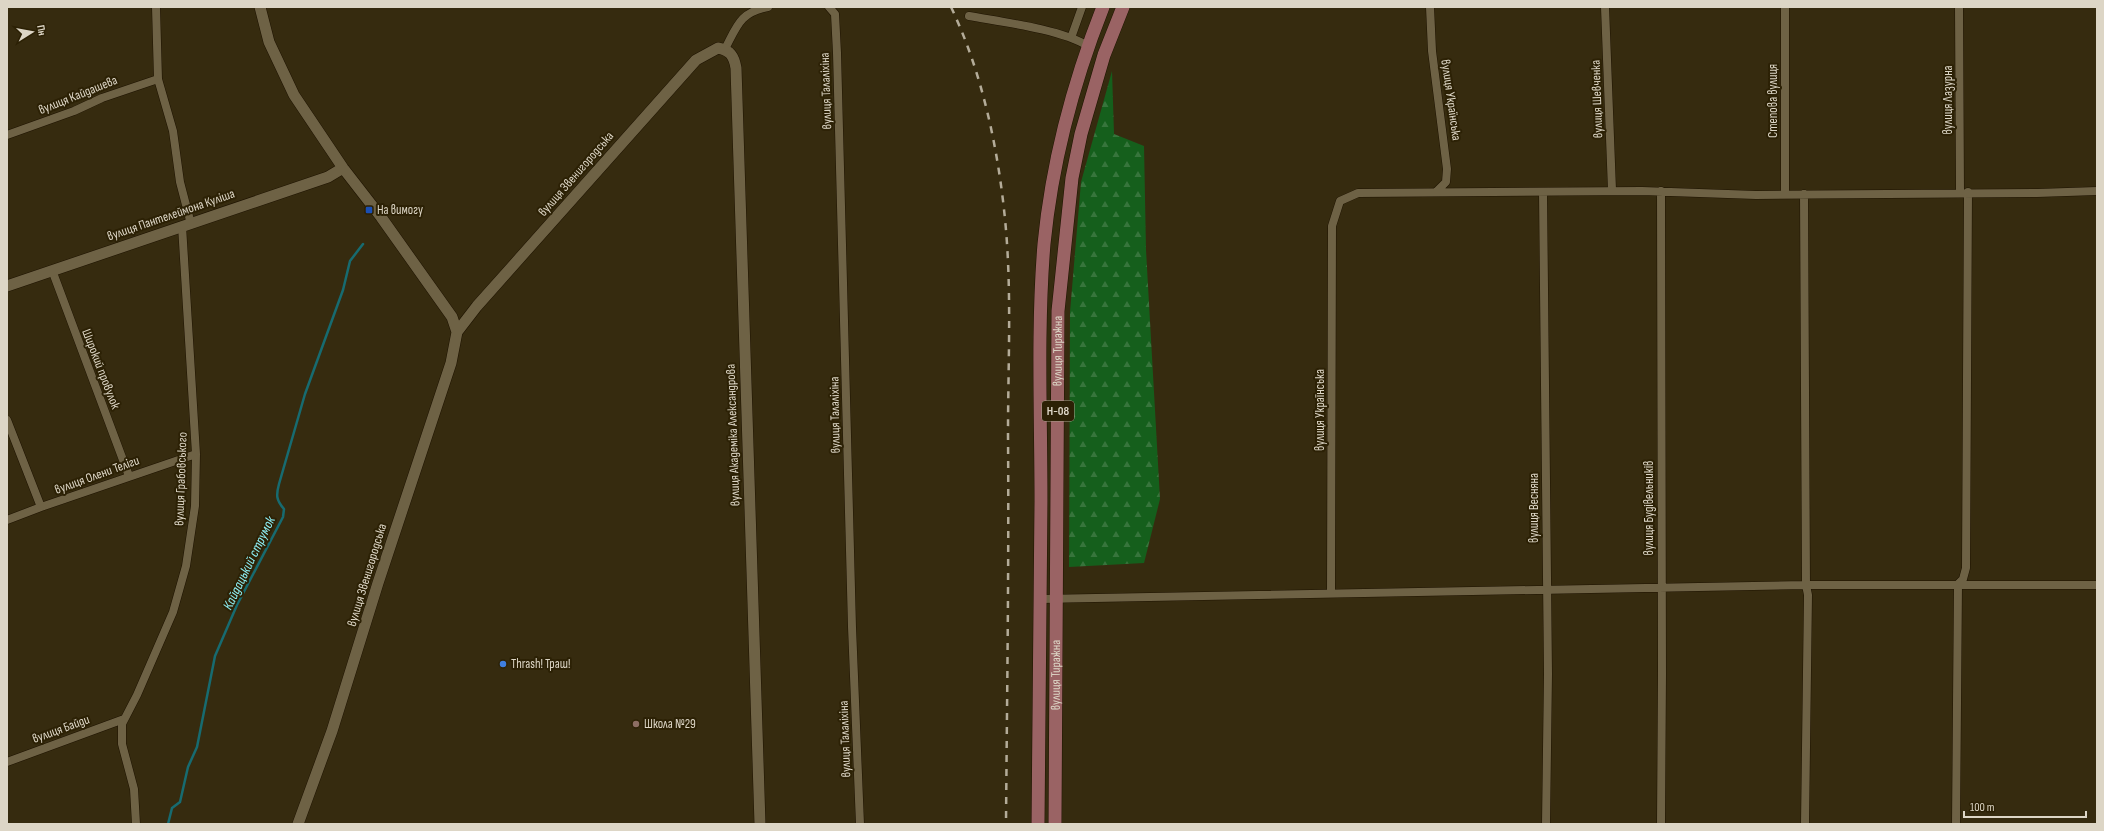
<svg xmlns="http://www.w3.org/2000/svg" width="2104" height="831" font-family="'Sofia Sans Condensed',sans-serif">
<style>
.forest{fill:url(#forest-firs)}
.lines{fill:none;stroke-linecap:round;stroke-linejoin:round}
.stream{stroke:#176b70;stroke-width:2.5}
.street-casing{stroke:#1e1300;stroke-width:9}
.secondary-casing{stroke:#1e1300;stroke-width:12}
.primary-casing{stroke:#1e1300;stroke-width:14}
.street{stroke:#6e6245;stroke-width:8}
.secondary{stroke:#6e6245;stroke-width:11}
.primary{stroke:#9a6364;stroke-width:13}
.rail{stroke:#b4ac99;stroke-width:2.5;stroke-dasharray:7 7;stroke-linecap:butt}
.transit-dot{fill:#1a4fb4;stroke:#2c2105;stroke-width:1.5}
.shop-dot{fill:#3f7fe0;stroke:#2c2105;stroke-width:1.5}
.education-dot{fill:#8d6e63;stroke:#2c2105;stroke-width:1.5}
.labels{text-anchor:middle;dominant-baseline:central;stroke-width:4;stroke-linejoin:round;paint-order:stroke}
.shield{fill:#2c2105;stroke:#a8a08c;stroke-width:1}
.shield-label{font-size:12px;font-weight:bold;fill:#ddd6c6}
.street-label{font-size:13px;fill:#ddd6c6;stroke:#2c2105}
.poi-label{font-size:13px;fill:#ddd6c6;stroke:#2c2105;text-anchor:start}
.water-label{font-size:14px;font-style:italic;fill:#8ff2f8;stroke:#2c2105}
</style>
<defs>
<pattern id="forest-firs" width="22" height="20" patternUnits="userSpaceOnUse"><rect width="22" height="20" fill="#155f1c"/><path d="M5 1l3.5 6h-7zM16 11l3.5 6h-7z" fill="#37753c"/></pattern>
</defs>
<rect width="100%" height="100%" fill="#362b0f"/>
<path class="forest" d="M1112 71 1114 134 1144 146 1146 250 1160 499 1144 563 1069 567 1070 312 1081 182Z"/>
<g class="lines">
<path class="stream" d="M168 824 172 808 180 802 188 767 197 747 215 656 237 605 283 517 284 509C276 500 276 495 279 484L305 394 343 290 350 261 363 244"/>
<defs>
<path id="street" d="M156 7 158 79 173 131 180 182 191 224
M829 7 835 14 837 53 852 627 860 824
M1430 7 1432 51 1447 169 1446 182 1436 192
M1605 7 1612 190
M1959 7 1960 193
M969 16C1002 22 1060 29 1088 46
M1071 38 1082 7
M725 49C737 26 740 12 768 7
M7 135 74 111 102 98 158 79
M1543 192 1548 674 1546 824
M1785 194V7
M1804 194 1806 585 1808 595 1805 824
M52 270 129 476
M7 420 41 507
M7 520 41 507 196 454
M1331 593 1332 226 1340 201 1358 193 1642 191 1756 195 2037 193 2097 191
M1041 599 1806 585H2097
M7 762 124 719
M136 824 134 789 122 744V724L137 695 173 612 186 566 195 506 196 454 182 226
M1661 824 1662 673 1661 191
M1956 824 1958 584 1963 579 1966 568 1968 192"/>
<path id="secondary" d="M260 7 269 42 294 95 343 168 381 217 452 317 457 332
M7 286 328 177 343 168
M298 824 332 731 378 583 451 363 457 332 477 306 696 60 718 48C730 50 734 56 736 68L760 824"/>
<g id="primary">
<path d="M1038 824C1039 716 1041 608 1041 501 1041 415 1037 329 1044 244 1052 162 1073 83 1103 7"/>
<path id="s1" d="M1055 824 1058 311 1072 178 1081 134 1104 55 1123 7"/>
</g>
</defs>
<use href="#street" class="street-casing"/>
<use href="#secondary" class="secondary-casing"/>
<use href="#primary" class="primary-casing"/>
<use href="#street" class="street"/>
<use href="#secondary" class="secondary"/>
<use href="#primary" class="primary"/>
<path class="rail" d="M951 7C982 72 998 148 1005 219 1012 290 1008 363 1008 434 1009 564 1007 694 1006 824"/>
</g>
<rect class="transit-dot" x="365" y="206" width="8" height="8" rx="2"/>
<circle class="shop-dot" cx="503" cy="664" r="4"/>
<circle class="education-dot" cx="636" cy="724" r="4"/>
<g class="labels">
<rect class="shield" x="1042" y="401" width="32" height="20" rx="3"/>
<g class="shield-label">
<text x="1058" y="411">Н-08</text>
</g>
<g class="street-label">
<text transform="translate(826 91) rotate(-92)">вулиця Талаліхіна</text>
<text transform="translate(78 95) rotate(-22)">вулиця Кайдашева</text>
<text transform="translate(1597 99) rotate(-92)">вулиця Шевченка</text>
<text transform="translate(1451 100) rotate(82)">вулиця Українська</text>
<text transform="translate(1948 100) rotate(-90)">вулиця Лазурна</text>
<text transform="translate(1773 101) rotate(-90)">Степова вулиця</text>
<text transform="translate(576 174) rotate(-49)">вулиця Звенигородська</text>
<text transform="translate(171 215) rotate(-19)">вулиця Пантелеймона Куліша</text>
<text stroke="none"><textPath href="#s1" startOffset="473">вулиця Тиражна</textPath></text>
<text transform="translate(101 369) rotate(69)">Широкий провулок</text>
<text transform="translate(1320 410) rotate(-90)">вулиця Українська</text>
<text transform="translate(835 415) rotate(-91)">вулиця Талаліхіна</text>
<text transform="translate(733 435) rotate(-92)">вулиця Академіка Александрова</text>
<text transform="translate(97 475) rotate(-20)">вулиця Олени Теліги</text>
<text transform="translate(181 479) rotate(-88)">вулиця Грабовського</text>
<text transform="translate(1534 508) rotate(-90)">вулиця Весняна</text>
<text transform="translate(1649 508) rotate(-90)">вулиця Будівельників</text>
<text transform="translate(367 575) rotate(-73)">вулиця Звенигородська</text>
<text stroke="none"><textPath href="#s1" startOffset="149">вулиця Тиражна</textPath></text>
<text transform="translate(61 729) rotate(-20)">вулиця Байди</text>
<text transform="translate(845 739) rotate(-92)">вулиця Талаліхіна</text>
</g>
<g class="poi-label">
<text x="377" y="210">На вимогу</text>
<text x="511" y="664">Thrash! Траш!</text>
<text x="644" y="724">Школа №29</text>
</g>
<g class="water-label">
<text transform="translate(249 563) rotate(-64)">Кайдацький струмок</text>
</g>
</g>
<rect width="2104" height="831" fill="none" stroke="#ddd6c6" stroke-width="16"/>
<g transform="translate(32 32) rotate(79)" stroke="#2c2105" stroke-width="3" paint-order="stroke">
<path d="M0-3L7 15L0 10L-7 15Z" fill="#ddd6c6"/>
<text y="-6" font-size="11" font-weight="bold" text-anchor="middle" fill="#ddd6c6">Пн</text>
</g>
<path d="M1964 811v6h122v-6" fill="none" stroke="#ddd6c6" stroke-width="2"/>
<text x="1970" y="811" font-size="12" fill="#ddd6c6" stroke="#2c2105" stroke-width="3" paint-order="stroke">100 m</text>
</svg>
